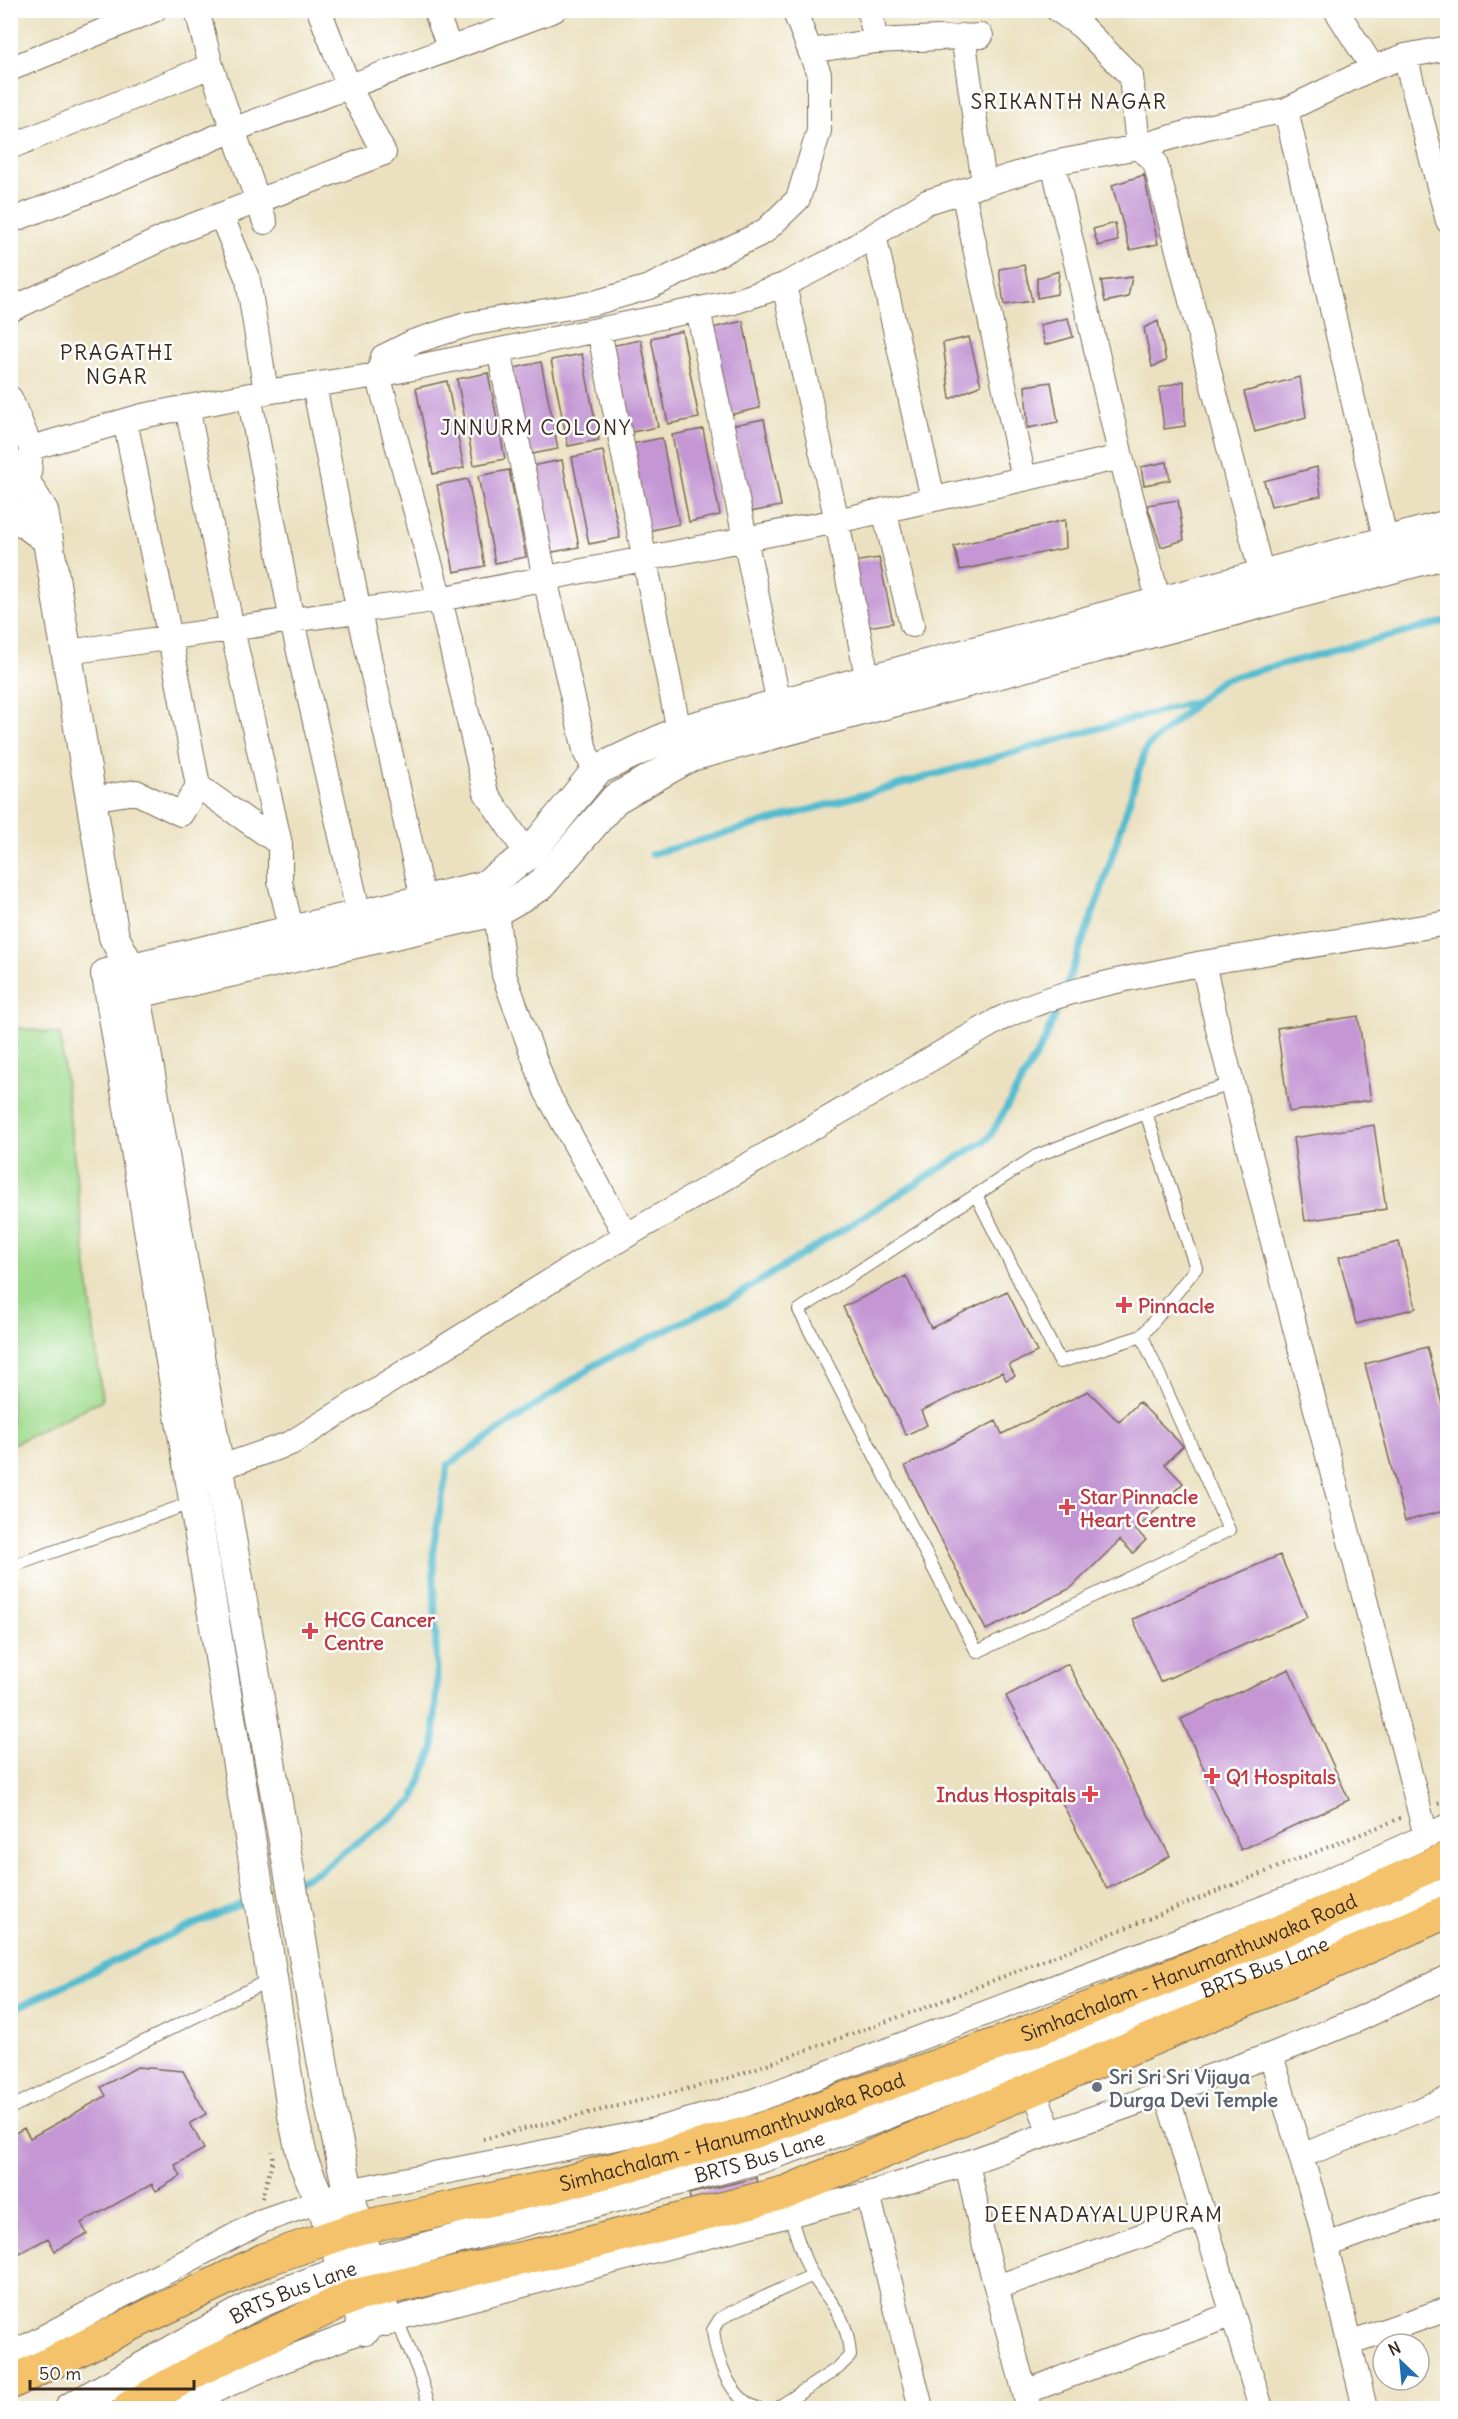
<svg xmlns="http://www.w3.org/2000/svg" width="1458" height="2419" font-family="Delius,sans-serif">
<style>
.green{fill:#a0dc8f;stroke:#6e8356;stroke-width:1.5}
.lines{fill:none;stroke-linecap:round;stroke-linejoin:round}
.stream{stroke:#52bbcf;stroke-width:7}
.building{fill:#c497d4}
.service-casing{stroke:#796a57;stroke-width:14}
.minor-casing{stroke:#796a57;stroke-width:26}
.tertiary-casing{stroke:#796a57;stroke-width:32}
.primary-casing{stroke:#796a57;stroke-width:35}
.path{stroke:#796a57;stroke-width:4;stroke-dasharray:1.5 4.5;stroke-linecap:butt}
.service{stroke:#fff;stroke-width:12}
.minor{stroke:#fff;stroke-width:24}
.tertiary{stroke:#fff;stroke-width:30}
.primary{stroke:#f3c26a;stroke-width:33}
.health-dot{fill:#e0444e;stroke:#fff;stroke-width:2}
.worship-dot{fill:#6b7280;stroke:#fff;stroke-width:2}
.labels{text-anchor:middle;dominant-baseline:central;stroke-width:5;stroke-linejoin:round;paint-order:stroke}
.health-label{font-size:20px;font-weight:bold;fill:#be3a42;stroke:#fff;text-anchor:start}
.street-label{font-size:20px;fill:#3b2a1e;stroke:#fff}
.worship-label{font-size:20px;font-weight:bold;fill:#5b616d;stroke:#fff;text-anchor:start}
.neighbourhood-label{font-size:21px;letter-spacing:1.5px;fill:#3b2a1e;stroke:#fff}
</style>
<rect width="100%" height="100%" fill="#fff"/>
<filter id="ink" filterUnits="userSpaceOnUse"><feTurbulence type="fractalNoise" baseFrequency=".0167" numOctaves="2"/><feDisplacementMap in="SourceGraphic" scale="12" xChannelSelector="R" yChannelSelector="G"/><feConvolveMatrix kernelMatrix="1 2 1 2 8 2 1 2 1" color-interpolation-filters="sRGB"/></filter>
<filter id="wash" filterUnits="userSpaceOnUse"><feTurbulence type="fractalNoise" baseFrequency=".008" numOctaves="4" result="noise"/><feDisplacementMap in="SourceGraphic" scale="24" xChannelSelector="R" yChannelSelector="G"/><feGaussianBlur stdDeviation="1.35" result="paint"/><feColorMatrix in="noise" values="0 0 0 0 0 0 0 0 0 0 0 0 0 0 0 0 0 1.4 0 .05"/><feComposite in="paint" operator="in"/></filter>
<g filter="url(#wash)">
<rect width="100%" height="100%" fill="#ebe1c0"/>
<path class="green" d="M11 1027 60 1034 102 1400 11 1445Z"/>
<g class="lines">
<path class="stream" d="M652 854 1196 701
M1065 989 1100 894 1146 748 1221 680 1448 621
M299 1880 319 1871 413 1801 434 1746 437 1678 433 1549 448 1465 596 1364 736 1296 989 1138 1045 1040 1060 1002
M10 2011 165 1937 253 1899"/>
</g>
<g id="blocks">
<path class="building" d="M1144 175 1158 244 1130 250 1112 185Z
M1115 223 1118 241 1098 246 1093 229Z
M1024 265 1032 301 1004 305 999 269Z
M1059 271 1057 294 1037 298V278Z
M1132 277 1128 297 1105 302 1101 281Z
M1068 318 1073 337 1045 345 1040 325Z
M743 321 760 408 729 415 712 328Z
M1158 321 1166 361 1152 367 1144 328Z
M682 331 699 418 668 424 651 338Z
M969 337 981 385 950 399 943 343Z
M641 340 658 427 627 433 610 346Z
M582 354 599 440 568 446 551 360Z
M541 362 558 449 527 455 510 369Z
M488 373 505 459 474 465 457 379Z
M1300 377 1306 417 1255 432 1244 392Z
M447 381 464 468 433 474 416 388Z
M1184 381 1185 426 1164 429 1159 388Z
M1051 382 1058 422 1028 428 1025 386Z
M764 419 781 506 750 512 733 425Z
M703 429 720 515 689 522 672 435Z
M662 438 679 524 648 531 631 444Z
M603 451 620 538 589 544 572 457Z
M562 460 579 547 548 553 531 466Z
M1167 462 1170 480 1144 485 1141 467Z
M1317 467 1321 496 1271 506 1264 481Z
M509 470 526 557 495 563 478 476Z
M468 479 485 566 454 572 437 485Z
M1178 500 1184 540 1161 547 1147 505Z
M1065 520 1066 548 960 570 954 546Z
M879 558 893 623 868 627 852 562Z
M1358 1016 1371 1100 1289 1112 1277 1028Z
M1374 1125 1386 1209 1305 1221 1293 1138Z
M1399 1242 1416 1308 1356 1324 1339 1257Z
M906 1276 931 1328 1007 1291 1037 1352 1009 1365 1015 1376 1006 1380 1002 1372 921 1411 927 1425 906 1435 843 1307Z
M1427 1347 1448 1427V1510L1405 1521 1365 1364Z
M1088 1391 1119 1422 1139 1402 1183 1446 1165 1464 1183 1483 1136 1530 1146 1540 1133 1553 1120 1540 1071 1588 986 1630 905 1466 996 1421 1002 1434Z
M1280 1555 1307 1617 1160 1682 1133 1619Z
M1068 1664 1170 1856 1107 1889 1006 1696Z
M1289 1669 1349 1800 1241 1850 1181 1719Z
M137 2067 183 2071 206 2114 190 2123 204 2149 175 2165 181 2176 156 2191 152 2184 81 2223 87 2234 55 2251 48 2238 20 2253 10 2236V2136L24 2128 30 2138 106 2096 101 2087Z
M756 2178 759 2192 693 2209 689 2194Z"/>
</g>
</g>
<g filter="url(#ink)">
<use href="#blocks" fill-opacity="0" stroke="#796a57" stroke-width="1.5"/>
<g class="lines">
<defs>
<path id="service" d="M1146 1113 1196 1268 1142 1336 1229 1530 977 1652 799 1310 1036 1156 1187 1097 1233 1084
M976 1195 1060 1362 1142 1336
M10 1567 194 1502
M10 2108 273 1978
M396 2318 418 2370 430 2408
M757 2408C729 2398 716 2358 713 2330L720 2319 732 2312 813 2275
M777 2408 838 2368 850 2356C848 2317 832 2305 813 2276 802 2258 796 2233 789 2213"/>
<path id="minor" d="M197 10 211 66 265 222
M435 10 450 49
M869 10 876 41
M1058 10 1082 27 1131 76 1138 147 1207 127 1286 110 1373 68 1405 56 1448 48
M1336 10 1373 68
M963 36 984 184
M810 51 876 41 981 36
M1405 56 1448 221
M10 69 154 10
M1286 110 1386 542
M10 147 211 66
M1053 163 1121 457 1159 603
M963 191 1024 479
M221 215 248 280 266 392
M10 221 99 187 235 129 554 10
M874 235 933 499
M784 285 837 521 868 682
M698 309 779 704
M10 310 176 232 384 153 349 87 319 10
M599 330 679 731
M499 350 545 579 586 754 597 770
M314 385 359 612 423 900
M249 395 292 621 359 915
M10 398 31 448 28 487
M187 407 232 629 280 844V882L292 931
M31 448 142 416 266 392 378 375 734 302 784 285 837 258 927 202 1053 163 1138 147 1155 162 1262 575
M884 510 912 625
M68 652 440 599 837 521 1121 457
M198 786 280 844
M90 799 136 792 181 814 198 786 170 638 125 421
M528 855 486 793 440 599 378 375 383 357 413 342 469 324 594 303 649 287 764 232 798 199 819 131V74L794 10
M496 911 504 975 546 1091 626 1236
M204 1473 291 1443 581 1262 998 1020C1062 988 1134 978 1203 963
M1426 1836 1219 1033 1203 963 1448 923
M1271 2055 1318 2214 1365 2408
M1033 2087 1050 2133
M1166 2092 1261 2408
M1301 2156 1448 2099
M967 2163 984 2242 1029 2408
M868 2194 921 2408
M1326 2245 1448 2202
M997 2287 1203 2214
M1349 2343 1448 2309
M10 2355 262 2221 348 2191 651 2131 740 2106 1295 1896 1448 1826
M1025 2392 1233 2314
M185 2408 220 2388 279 2362 390 2320 868 2194 967 2163 1271 2055 1357 2020 1448 1977"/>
<g id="tertiary">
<path d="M10 474 28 487 43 511 114 937 131 969 136 995 330 2105 348 2191 387 2321"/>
<path d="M10 512 47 539"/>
<path d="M106 974 484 886 528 855 597 770 679 731 1448 525"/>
<path d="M108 981 258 1886 293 2116 303 2161 320 2200 365 2330"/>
<path d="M111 999 496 911 540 886 615 799 691 756 1448 553"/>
<path id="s1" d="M70 2408 252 2306 290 2290 356 2266 757 2159 868 2121 1310 1949 1448 1889"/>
</g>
<g id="primary">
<path id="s2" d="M10 2383 266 2259 358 2228 549 2187 756 2131 1006 2041 1163 1979 1291 1927 1448 1858"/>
<path d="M129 2408 203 2367 353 2296 586 2244 787 2192 1323 1967 1448 1911"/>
</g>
</defs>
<use href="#service" class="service-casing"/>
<use href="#minor" class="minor-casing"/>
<use href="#tertiary" class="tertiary-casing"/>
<use href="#primary" class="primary-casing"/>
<path class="path" d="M1438 1804 1448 1800
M483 2139 720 2081 927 2007 1401 1818
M262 2198 273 2159 272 2151"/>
<use href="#service" class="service"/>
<use href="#minor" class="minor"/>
<use href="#tertiary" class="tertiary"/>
<use href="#primary" class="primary"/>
</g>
</g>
<g class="health-dot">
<path d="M1121 1296h6v6h6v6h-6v6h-6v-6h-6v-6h6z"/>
<path d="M1064 1498h6v6h6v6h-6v6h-6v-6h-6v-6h6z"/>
<path d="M307 1622h6v6h6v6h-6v6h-6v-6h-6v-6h6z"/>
<path d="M1209 1767h6v6h6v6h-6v6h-6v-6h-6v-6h6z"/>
<path d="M1087 1785h6v6h6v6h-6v6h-6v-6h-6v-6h6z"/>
</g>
<circle class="worship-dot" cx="1097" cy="2087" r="6"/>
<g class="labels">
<g class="health-label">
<text x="1138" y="1305">Pinnacle</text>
<text x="1080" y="1496">Star Pinnacle<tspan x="1080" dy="23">Heart Centre</tspan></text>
<text x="324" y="1619">HCG Cancer<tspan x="324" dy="23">Centre</tspan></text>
<text x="1226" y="1776">Q1 Hospitals</text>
<text x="1076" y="1794" text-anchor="end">Indus Hospitals</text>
</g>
<g class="street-label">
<text stroke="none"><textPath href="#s1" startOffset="1278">BRTS Bus Lane</textPath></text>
<text stroke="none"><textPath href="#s2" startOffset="1254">Simhachalam - Hanumanthuwaka Road</textPath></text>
<text stroke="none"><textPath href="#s2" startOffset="768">Simhachalam - Hanumanthuwaka Road</textPath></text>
<text stroke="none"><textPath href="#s1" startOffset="738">BRTS Bus Lane</textPath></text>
<text stroke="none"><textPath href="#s1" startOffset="252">BRTS Bus Lane</textPath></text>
</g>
<g class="worship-label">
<text x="1109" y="2076">Sri Sri Sri Vijaya<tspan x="1109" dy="23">Durga Devi Temple</tspan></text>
</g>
<g class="neighbourhood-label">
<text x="1069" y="101">SRIKANTH NAGAR</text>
<text x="117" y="352">PRAGATHI<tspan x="117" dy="24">NGAR</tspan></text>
<text x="536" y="427">JNNURM COLONY</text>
<text x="1104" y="2214">DEENADAYALUPURAM</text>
</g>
</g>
<rect width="1458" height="2419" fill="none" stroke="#fff" stroke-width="36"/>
<g transform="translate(1401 2362) rotate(334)"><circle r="28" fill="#ffffff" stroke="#b1aaa5" stroke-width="1.5"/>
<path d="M0-4.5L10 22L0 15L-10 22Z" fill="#1f6fb2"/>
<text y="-9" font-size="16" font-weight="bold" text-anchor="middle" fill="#3b2a1e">N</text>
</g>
<path d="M30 2380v9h164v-9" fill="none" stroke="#3b2a1e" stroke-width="3"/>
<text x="39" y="2380" font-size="18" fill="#3b2a1e" stroke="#ffffff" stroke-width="4.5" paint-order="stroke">50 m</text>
</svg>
